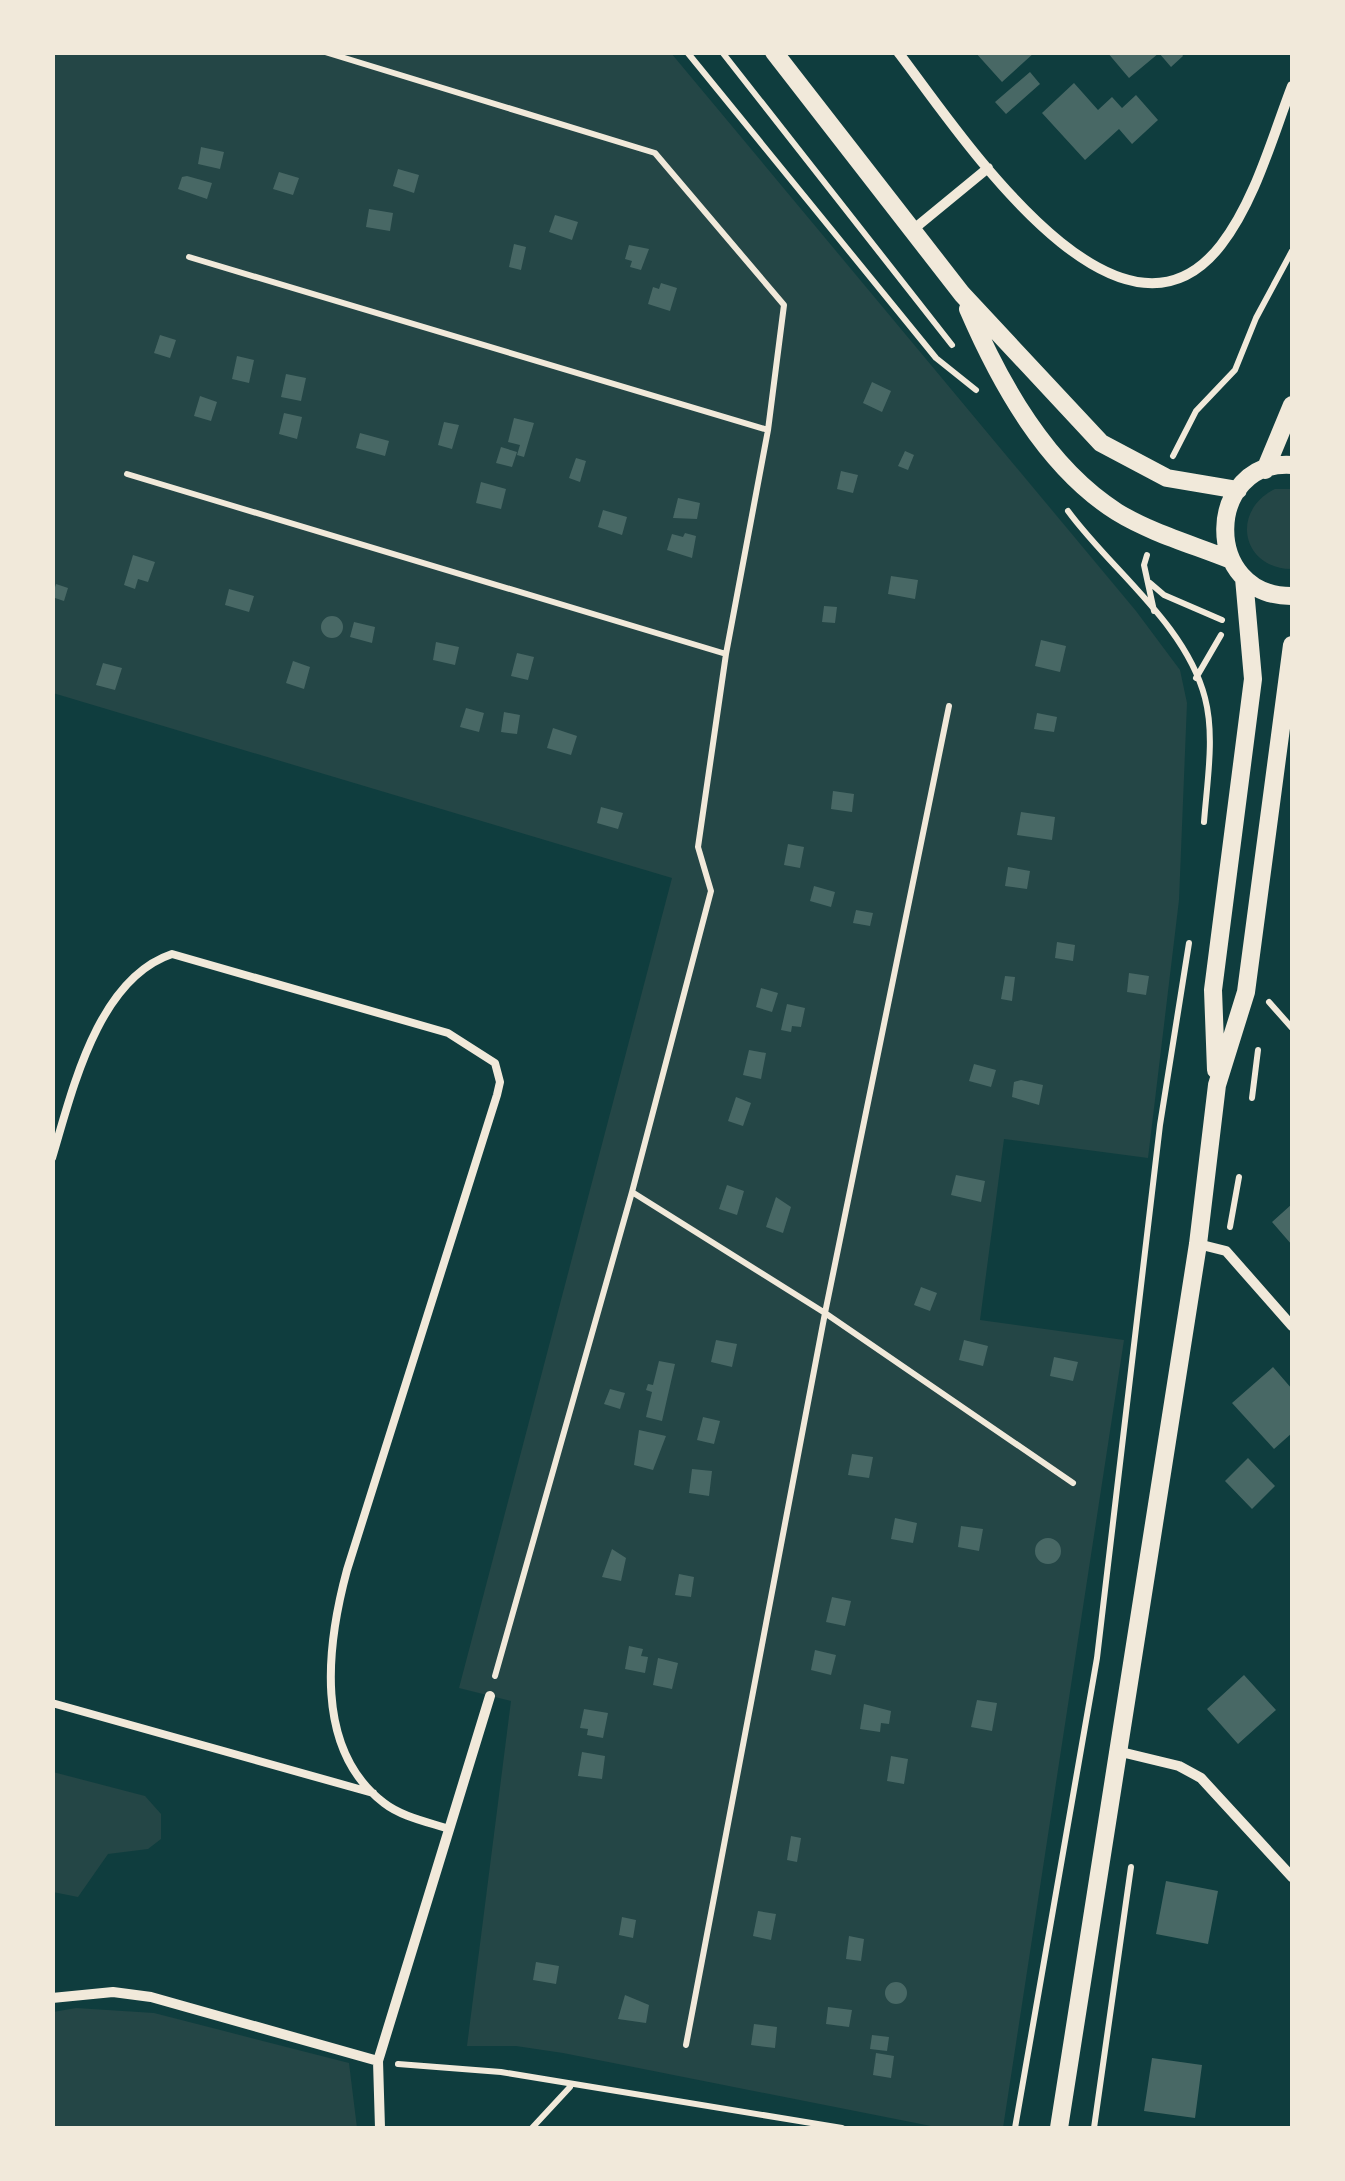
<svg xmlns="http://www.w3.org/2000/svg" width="1345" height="2181" font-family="'PT Sans Narrow',sans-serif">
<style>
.green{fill:#244646}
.building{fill:#486865}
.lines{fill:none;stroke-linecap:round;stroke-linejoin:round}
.path{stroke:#f1e9da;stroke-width:6}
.service{stroke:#f1e9da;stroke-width:8}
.minor{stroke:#f1e9da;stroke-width:10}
.tertiary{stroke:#f1e9da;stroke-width:18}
</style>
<rect width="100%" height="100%" fill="#0f3d3e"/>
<path class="green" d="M53 53H671L1136 611 1180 670 1187 703 1179 900 1148 1158 1004 1139 980 1320 1124 1340 1003 2128H941L563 2053 516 2046H467L511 1701 459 1688 672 878 53 693Z
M1275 489H1292L1291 569C1242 568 1230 511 1275 489Z
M53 1772 145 1796 161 1814V1839L148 1849 108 1854 78 1897 53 1892Z
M76 2008 154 2013 349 2063 357 2128H53V2012Z"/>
<path class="building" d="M975 52H1035L1002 82Z
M1107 52H1181L1183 56 1171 67 1159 53 1129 78Z
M1030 72 1040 84 1006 114 995 102Z
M1074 83 1098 110 1112 97 1122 108 1136 95 1158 120 1132 144 1119 129 1085 160 1042 113Z
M201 147 224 152 220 169 198 164Z
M398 169 419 175 414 193 393 186Z
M279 172 299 178 293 195 273 189Z
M187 176 212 183 207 199 178 189 182 177Z
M369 209 393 213 390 231 366 227Z
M555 215 578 222 572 240 549 232Z
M514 244 526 247 521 270 509 267Z
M629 245 649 249 641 270 630 267 632 261 625 259Z
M661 283 677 288 670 311 648 304 653 287 659 289Z
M160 335 176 340 170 358 154 353Z
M237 356 254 360 249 383 232 379Z
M286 374 306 378 301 401 281 397Z
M872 382 891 391 882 412 863 403Z
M200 396 217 402 211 421 194 416Z
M284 413 302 417 297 439 279 434Z
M514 418 534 423 524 457 517 455 520 445 508 442Z
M444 422 459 425 452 449 438 445Z
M360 433 389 441 385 456 356 448Z
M501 447 517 452 512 467 496 463Z
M905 451 914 455 908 470 898 466Z
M576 458 586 461 580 482 569 478Z
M841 471 858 475 853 493 837 489Z
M481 482 506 489 501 509 476 503Z
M678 498 700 503 697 519 673 518Z
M603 510 627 517 622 535 598 527Z
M685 533 696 536 692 558 667 550 672 534 683 537Z
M133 555 155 562 148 582 138 579 135 589 124 585Z
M891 576 918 580 915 599 888 594Z
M56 584 68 588 64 601 52 597Z
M229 589 254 596 249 612 225 605Z
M824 606 837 607 835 623 822 622Z
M321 627a11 11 0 1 1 22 0a11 11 0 1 1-22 0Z
M354 622 375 627 372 643 350 637Z
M1041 640 1066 646 1060 672 1035 666Z
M436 642 459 647 455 665 433 660Z
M517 653 534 657 528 680 511 676Z
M293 661 310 667 304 689 286 683Z
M103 663 122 668 115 690 96 685Z
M466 708 484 713 479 732 460 727Z
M504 712 520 715 517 734 501 732Z
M1037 713 1057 717 1054 732 1034 729Z
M553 728 577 736 571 755 547 748Z
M833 791 854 794 852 812 831 809Z
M601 807 623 813 618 829 597 823Z
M1021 812 1055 817 1052 840 1017 835Z
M788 844 804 847 800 868 784 865Z
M1008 867 1030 871 1027 889 1005 886Z
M814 886 835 892 831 907 810 901Z
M856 910 873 913 870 926 853 923Z
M1057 942 1075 945 1073 961 1055 958Z
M1129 973 1149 976 1146 995 1127 992Z
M1005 976 1015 977 1012 1001 1001 999Z
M761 988 778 993 772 1012 756 1007Z
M787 1004 805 1008 801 1027 792 1026 791 1032 781 1030Z
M749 1050 766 1053 761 1079 743 1075Z
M974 1064 996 1070 991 1087 969 1081Z
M1021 1080 1043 1085 1039 1105 1012 1097 1014 1082Z
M736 1097 751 1103 743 1126 728 1121Z
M956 1175 985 1181 981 1202 951 1195Z
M727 1185 744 1191 737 1215 719 1209Z
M776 1197 791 1207 783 1233 766 1227Z
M1292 1204V1245L1272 1222Z
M921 1287 937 1293 930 1311 914 1305Z
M716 1340 737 1344 732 1367 711 1362Z
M964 1340 988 1346 983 1366 959 1360Z
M1054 1357 1078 1362 1073 1381 1050 1376Z
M659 1361 675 1364 662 1421 646 1417 652 1392 646 1390 648 1384 653 1385Z
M1273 1367 1292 1389V1433L1274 1449 1232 1403Z
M610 1389 625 1393 620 1409 604 1404Z
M703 1417 720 1421 714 1444 697 1440Z
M639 1430 666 1436 653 1470 634 1465Z
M852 1454 873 1457 869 1478 848 1475Z
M1248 1458 1275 1486 1252 1509 1225 1481Z
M692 1469 712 1471 709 1496 689 1493Z
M895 1518 917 1523 913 1543 891 1539Z
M961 1526 983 1529 979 1551 958 1547Z
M1035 1551a13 13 0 1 1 26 0a13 13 0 1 1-26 0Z
M612 1549 626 1558 621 1581 602 1577Z
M679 1574 694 1577 691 1597 675 1595Z
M832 1597 851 1601 845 1626 826 1622Z
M629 1646 643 1649 641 1656 648 1657 645 1673 625 1669Z
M815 1650 836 1655 831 1675 811 1670Z
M658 1658 678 1663 672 1689 653 1685Z
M1244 1675 1276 1710 1238 1744 1207 1709Z
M977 1700 997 1703 992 1731 971 1727Z
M864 1704 891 1711 889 1724 881 1723 880 1732 860 1729Z
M584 1709 608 1713 603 1738 587 1735 588 1729 580 1728Z
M582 1752 605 1756 602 1779 578 1776Z
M891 1756 908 1759 904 1784 887 1781Z
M791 1836 801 1838 797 1862 787 1860Z
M1166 1881 1218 1891 1208 1944 1156 1934Z
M758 1911 776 1914 771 1940 753 1936Z
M622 1917 636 1920 633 1938 619 1935Z
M849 1936 864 1939 861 1961 846 1959Z
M536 1962 559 1966 556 1984 533 1980Z
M885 1993a11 11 0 1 1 22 0a11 11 0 1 1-22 0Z
M625 1995 649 2005 646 2023 618 2019Z
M828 2007 852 2010 849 2027 826 2024Z
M754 2024 777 2027 775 2048 751 2045Z
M872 2035 889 2037 887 2051 870 2049Z
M876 2053 894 2056 891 2078 873 2075Z
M1152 2058 1202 2065 1195 2118 1144 2111Z"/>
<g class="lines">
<path class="path" d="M325 52 655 153 784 305 768 430 726 654 698 847 711 891 632 1192 495 1676
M687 52 936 358 976 390
M722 52 952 345
M189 257 768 430
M1173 456 1196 411 1235 370 1256 318 1292 251
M127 474 726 654
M1068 511C1111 570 1186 624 1205 698 1215 736 1207 782 1204 822
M1147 555 1144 565 1154 611
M1150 583 1164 595 1222 620
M1196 678 1221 635
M1269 1002 1292 1028
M1252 1098 1258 1050
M632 1192 825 1313 1073 1483
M1230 1227 1239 1177
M686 2045 825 1313 949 706
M398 2064 501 2072 842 2128
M532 2128 570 2087
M1015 2128 1097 1658 1160 1125 1189 943
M1094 2128 1131 1867"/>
<path class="service" d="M52 1158C72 1092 97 979 172 954L448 1033 495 1063 500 1082 497 1095 347 1570C327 1644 313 1749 384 1803 402 1817 428 1822 449 1829
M52 1703 373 1793"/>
<path class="minor" d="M898 52C953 123 1117 379 1221 245 1255 201 1272 138 1292 86
M915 228 988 168
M1198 1244 1226 1251 1292 1326
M1121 1752 1179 1766 1201 1778 1292 1877
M52 1998 113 1992 151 1997 378 2061
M380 2128 378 2061 490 1696"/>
<path class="tertiary" d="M774 52 962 294 1101 443 1167 478 1238 490
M968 309C1000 383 1046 467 1117 512 1151 533 1194 545 1231 560
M1292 465C1205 459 1201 597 1292 596
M1265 470 1292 405
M1216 1070 1213 990 1253 679 1244 578
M1059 2128 1198 1244 1217 1085 1246 992 1292 645"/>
</g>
<rect width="1345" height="2181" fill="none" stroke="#f1e9da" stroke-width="110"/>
</svg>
